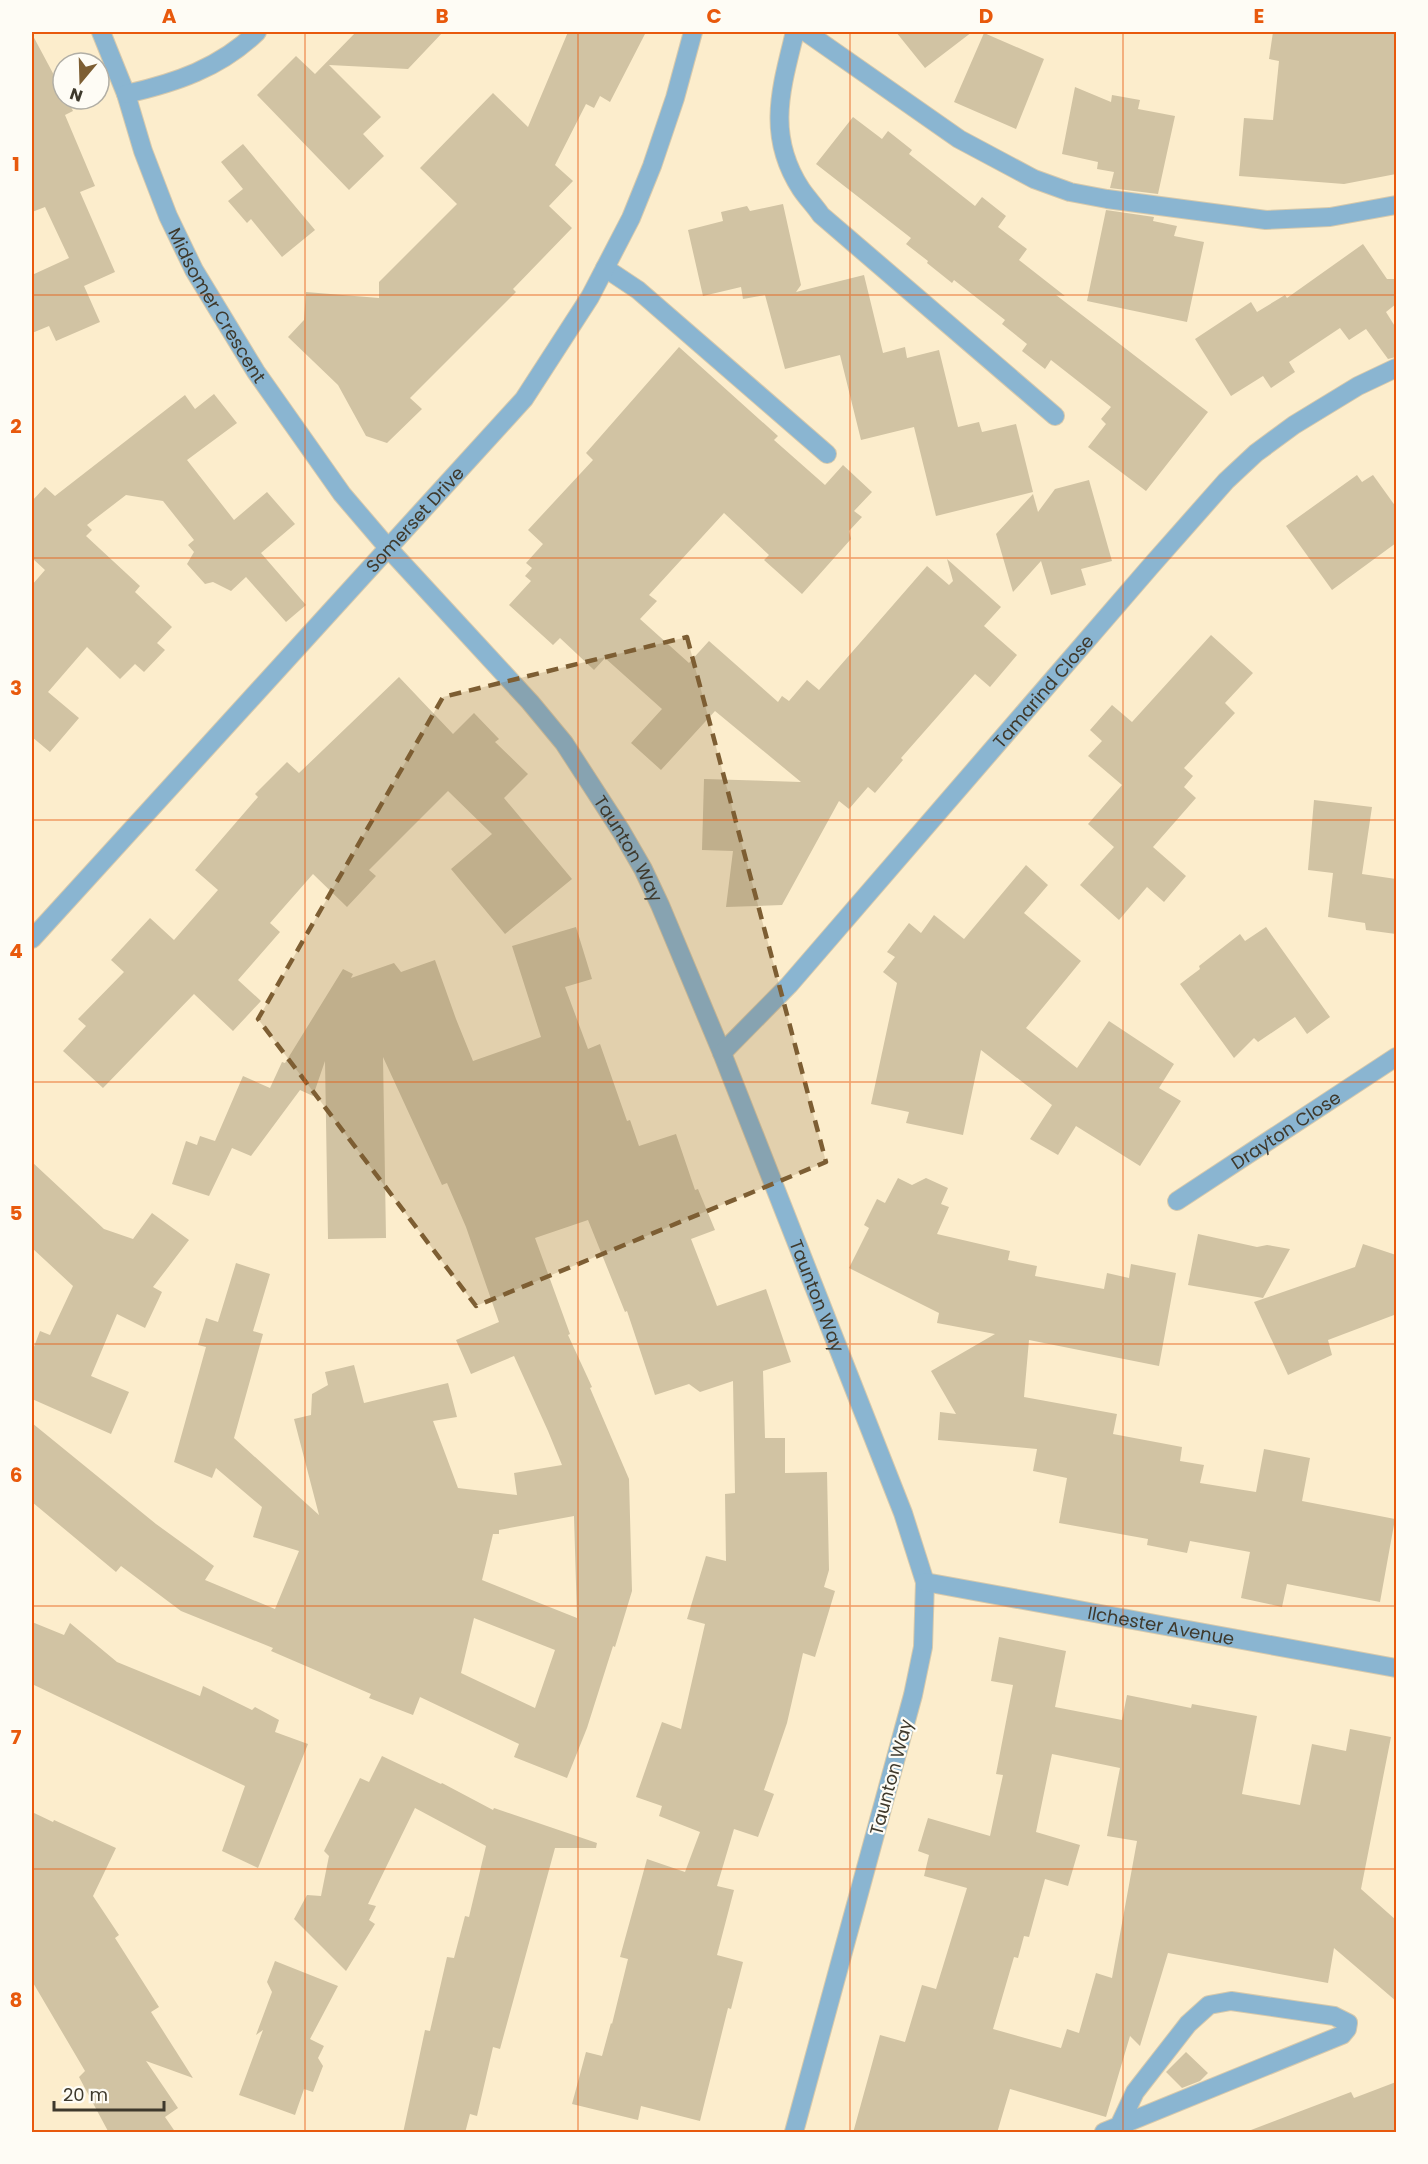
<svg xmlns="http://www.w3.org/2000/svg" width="1428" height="2164" font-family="Poppins,sans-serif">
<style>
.building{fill:#d1c3a3;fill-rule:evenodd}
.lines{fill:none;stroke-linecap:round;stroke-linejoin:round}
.street-casing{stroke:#d6c9ac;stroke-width:20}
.street{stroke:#8ab5d1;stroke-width:18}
.marked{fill:#7d5e33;fill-opacity:0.2;stroke:#7d5e33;stroke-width:4.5;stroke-dasharray:12 8;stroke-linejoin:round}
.grid{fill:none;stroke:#e8590c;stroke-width:1.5;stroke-opacity:0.55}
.labels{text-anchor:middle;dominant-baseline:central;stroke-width:4.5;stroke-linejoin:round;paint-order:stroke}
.street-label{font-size:18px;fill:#3e392c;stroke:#fefcf5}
.neatline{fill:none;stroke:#e8590c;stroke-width:2}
.grid-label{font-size:20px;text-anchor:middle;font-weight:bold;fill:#e8590c}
</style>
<rect width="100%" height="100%" fill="#fcedcc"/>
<path class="building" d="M356 32H443L408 69 329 65 381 117 363 134 384 156 349 190 257 95 296 56 315 74Z
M568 32H646L610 102 600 96 594 108 586 104 555 165 573 181 549 206 572 228 513 289 516 292 410 398 422 409 387 443 366 436 338 385 288 337 304 320 306 292 379 298V282L457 204 420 168 493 93 528 127Z
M896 32H972L925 68Z
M1273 32H1396V174L1344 184 1239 176 1244 118 1273 120 1279 61 1269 59Z
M984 33 1044 59 1016 129 954 102Z
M32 34 63 92V99H67L73 111 65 115 95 186 80 192 115 272 84 286 100 322 56 341 49 326 32 333V275L69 258 45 207 32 212Z
M1075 87 1111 102 1112 95 1140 100 1138 109 1175 116 1158 194 1110 188 1114 172 1097 169 1098 162 1062 154Z
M853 117 882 139 888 131 912 150 909 154 975 206 982 197 1006 216 998 227 1027 249 1019 260 1065 296 1056 295 1208 412 1146 491 1088 447 1106 424 1101 419 1111 407 1051 360 1045 369 1022 351 1027 344 1002 324 1005 320 954 280 952 283 927 263 928 261 906 244 911 238 816 164Z
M243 144 315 230 282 257 251 219 247 223 228 201 243 189 221 162Z
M783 204 801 285 796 292 864 275 883 353 905 347 907 358 939 350 958 427 979 422 982 432 1016 424 1033 492 936 516 914 427 861 440 840 355 785 369 765 295 743 299 741 287 703 296 688 230 723 221 721 212 747 206 750 211Z
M1106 210 1154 217 1153 221 1177 226 1174 236 1204 242 1187 322 1087 301Z
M1363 244 1387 279H1396V304L1386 312 1396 328V357L1388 359 1366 329 1349 340 1340 328 1289 362 1295 372 1271 388 1263 376 1231 396 1195 339 1251 302 1257 312 1285 295 1287 298Z
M679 347 778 436 774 440 825 485 843 465 872 492 854 511 862 517 849 531 851 539 802 594 764 560 769 555 724 513 649 595 657 601 640 619 689 663 709 641 778 702 782 696 789 701 807 680 819 690 927 566 949 585 953 581 947 559 1001 607 984 626 1017 655 990 687 975 674 901 758 903 760 875 793 868 787 849 809 839 801 782 905 726 907 733 851 702 850 704 779 801 782 715 711 661 770 631 743 662 709 605 658 594 670 560 638 553 645 509 605 531 581 525 576 532 568 526 563 543 544 528 530 593 460 586 453Z
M214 394 237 423 187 460 234 520 267 492 295 524 261 553 306 605 286 622 246 577 231 591 213 582 205 584 187 564 194 552 188 545 194 540 163 501 126 495 87 525 92 530 86 536 140 586 135 592 172 627 157 643 165 650 144 672 135 664 120 679 87 647 48 692 79 718 50 752 32 737V585L45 570 32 558V501L45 487 55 496 185 395 195 409Z
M1357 475 1362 482 1373 475 1396 507V543L1332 590 1286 526Z
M1089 480 1112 561 1081 569 1086 585 1051 595 1041 561 1013 592 996 534 1033 494 1038 512 1055 489Z
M1211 635 1253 673 1225 703 1235 713 1184 768 1193 776 1184 787 1196 798 1153 847 1186 876 1164 902 1147 887 1119 920 1080 885 1114 847 1088 824 1122 785 1088 756 1102 741 1090 730 1112 705 1132 722Z
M399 677 453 734 474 713 499 739 495 742 528 774 504 798 572 879 505 934 451 869 492 834 448 791 369 870 376 876 347 907 313 874 270 923 280 932 238 980 261 1001 233 1031 194 994 103 1088 63 1051 86 1026 78 1019 124 972 111 960 150 918 174 940 218 890 195 870 258 797 255 794 287 762 299 773Z
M1314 800 1372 807 1362 874 1396 879V934L1366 930 1365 923 1328 917 1333 873 1308 870Z
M1026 865 1048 885 1024 913 1081 961 1026 1028 1077 1068 1109 1021 1174 1064 1159 1088 1181 1101 1140 1166 1076 1126 1058 1155 1030 1139 1052 1105 981 1050 963 1135 906 1123 909 1112 871 1104 897 983 883 972 895 957 887 952 909 923 921 933 934 915 964 939Z
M576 927 592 979 565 987 588 1049 600 1044 627 1121 630 1120 639 1146 676 1134 695 1190 698 1189 715 1230 691 1239 717 1306 766 1289 791 1362 763 1371 765 1438H785V1473L827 1472 829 1570 824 1587 835 1591 815 1657 803 1653 787 1723 764 1790 774 1794 758 1837 734 1829 717 1886 734 1890 717 1955 743 1962 731 2009 728 2008 700 2121 641 2106 638 2120 572 2104 586 2052 602 2056 611 2023 612 2024 628 1959 620 1957 647 1859 685 1872 700 1832 659 1816 662 1806 636 1797 662 1722 681 1729 705 1624 687 1619 706 1556 726 1561 725 1494 735 1493 733 1381 700 1392 689 1384 655 1395 627 1311 625 1312 588 1220 535 1238 570 1334 568 1335 592 1387 590 1388 629 1479 632 1591 615 1647 613 1646 587 1728 567 1778 514 1757 519 1744 420 1697 413 1715 369 1698 371 1694 271 1651 273 1648 181 1611 121 1566 116 1572 32 1502V1423L156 1524 214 1566 205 1580 275 1609 299 1551 253 1537 262 1507 216 1468 212 1478 174 1462 206 1347 198 1345 206 1318 218 1322 236 1263 270 1274 253 1331 263 1334 234 1438 319 1515 294 1419 311 1415 312 1394 328 1385 325 1372 354 1365 364 1403 448 1383 457 1417 433 1421 458 1488 517 1495 514 1473 562 1465 548 1431 514 1356 471 1374 456 1340 499 1322 466 1227 447 1183 442 1185 383 1057 386 1238 328 1239 325 1061 313 1096 300 1090 251 1156 232 1148 209 1196 172 1184 186 1141 197 1145 200 1136 215 1141 243 1076 270 1088 282 1062 285 1063 343 969 353 974 351 978 394 963 401 972 435 960 456 1019 473 1061 541 1037 512 946ZM574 1516 577 1618 482 1580 493 1534H499V1530ZM474 1618 555 1650 535 1708 461 1673Z
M1266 927 1330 1017 1307 1034 1295 1017 1258 1042 1254 1038 1234 1058 1180 984 1200 969 1199 966 1240 934 1245 941Z
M32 1162 104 1229 133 1239 152 1213 189 1240 153 1287 162 1292 145 1328 117 1314 91 1376 129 1392 111 1434 32 1399V1352L40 1331 50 1335 73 1286 32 1248Z
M898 1178 912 1185 926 1178 948 1188 941 1204 949 1207 937 1234 1010 1251 1008 1260 1037 1266 1035 1276 1104 1289 1107 1273 1129 1278 1131 1264 1176 1273 1159 1366 1029 1340 1024 1397 1117 1414 1113 1434 1182 1447 1180 1461 1204 1465 1200 1483 1256 1492 1264 1449 1310 1458 1302 1501 1395 1519 1380 1602 1287 1584 1282 1607 1241 1598 1250 1552 1190 1541 1187 1553 1147 1545 1148 1539 1059 1523 1067 1478 1033 1471 1037 1449 938 1440 940 1412 956 1414 931 1371 995 1334 937 1323 939 1313 849 1268 869 1228 864 1225 877 1199 885 1203Z
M1198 1234 1257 1247 1267 1245 1290 1249 1263 1298 1188 1285Z
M1363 1244 1396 1255V1305L1394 1315 1328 1340 1332 1355 1288 1375 1254 1302 1355 1267Z
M32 1622 64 1635 70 1623 117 1662 200 1696 203 1686 252 1710 255 1707 279 1720 275 1732 308 1744 258 1868 222 1851 245 1786 32 1684Z
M999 1637 1066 1651 1055 1707 1122 1720 1127 1695 1191 1708 1192 1704 1257 1716 1242 1794 1300 1805 1312 1744 1346 1751 1350 1729 1391 1737 1361 1889 1396 1920V2001L1334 1948 1328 1983 1168 1953 1140 2046 1130 2036 1106 2117 1010 2089 997 2133H853L880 2035 905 2042 922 1985 936 1989 967 1888 924 1876 929 1855 918 1851 928 1818 990 1836 1003 1775 996 1774 1013 1685 991 1681ZM1052 1754 1120 1768 1107 1836 1137 1841 1112 1978 1096 1973 1079 2033 1067 2029 1061 2048 993 2029 1014 1957 1018 1958 1024 1936 1029 1937 1045 1879 1068 1886 1080 1845 1036 1832Z
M382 1756 441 1784 442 1783 493 1810 494 1808 597 1843 596 1848H555L500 2049 493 2047 477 2116 470 2114 465 2133H403L425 2030 430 2031 447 1957 454 1958 465 1916 469 1917 486 1846 415 1808 368 1904 376 1906 369 1920 375 1924 346 1971 294 1919 307 1895 321 1896 329 1856 324 1851 360 1778 369 1782Z
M32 1812 53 1822 54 1820 116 1848 93 1896 119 1935 115 1938 159 2007 151 2012 193 2078 146 2061 178 2108 165 2117 176 2133H109L79 2077 85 2071 32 1981Z
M275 1961 338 1986 310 2039 324 2046 318 2058 323 2066 313 2092 304 2089 295 2115 239 2095 263 2030 256 2035 272 1992 267 1982Z
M1186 2052 1208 2073 1200 2081 1182 2088 1166 2072Z
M1396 2082V2133H1251V2130L1351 2092 1354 2098Z"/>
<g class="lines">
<defs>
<g id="street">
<path id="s1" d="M101 32 126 94 143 151 168 216 194 270 256 372 342 494 389 549 530 702 564 743 621 831 643 869 660 905 722 1053 903 1513 925 1582 923 1647 913 1695 794 2132"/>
<path d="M795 32C781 89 766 135 801 189 807 198 815 206 821 215L1055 416"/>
<path d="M806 32 959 139 1034 179 1070 192 1107 199 1266 220 1330 217 1396 205"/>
<path d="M126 94C175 83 220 68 257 32"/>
<path d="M605 268 638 290 827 454"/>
<path id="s2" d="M32 939 524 399 590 297 631 218 652 166 675 98 693 32"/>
<path id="s3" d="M722 1053 789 985 1150 567 1226 481 1256 453 1294 425 1358 386 1396 368"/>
<path id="s4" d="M1177 1201 1396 1057"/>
<path id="s5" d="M925 1582 1396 1668"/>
<path d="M1104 2132 1342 2035 1347 2029 1348 2023 1334 2016 1231 2001 1209 2005 1188 2024 1135 2092 1119 2126"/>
</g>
</defs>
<use href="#street" class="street-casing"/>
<use href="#street" class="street"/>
</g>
<path class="marked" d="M687 637 826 1162 476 1306 258 1019 443 697Z"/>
<path class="grid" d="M305 32V2132M578 32V2132M850 32V2132M1123 32V2132M32 295H1396M32 558H1396M32 820H1396M32 1082H1396M32 1344H1396M32 1606H1396M32 1869H1396"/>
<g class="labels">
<g class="street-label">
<text stroke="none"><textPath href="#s1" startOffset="298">Midsomer Crescent</textPath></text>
<text stroke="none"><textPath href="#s2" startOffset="568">Somerset Drive</textPath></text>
<text stroke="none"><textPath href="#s3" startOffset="484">Tamarind Close</textPath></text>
<text stroke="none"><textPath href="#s1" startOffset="982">Taunton Way</textPath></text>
<text stroke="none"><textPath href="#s4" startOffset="130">Drayton Close</textPath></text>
<text stroke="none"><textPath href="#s1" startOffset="1468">Taunton Way</textPath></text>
<text stroke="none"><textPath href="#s5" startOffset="240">Ilchester Avenue</textPath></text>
<text transform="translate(891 1777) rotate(-75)">Taunton Way</text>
</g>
</g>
<rect width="1428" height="2164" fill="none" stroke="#fefcf5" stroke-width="66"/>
<g transform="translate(81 81) rotate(199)"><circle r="28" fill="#fefcf5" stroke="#b1aea5" stroke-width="1.5"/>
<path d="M0-4.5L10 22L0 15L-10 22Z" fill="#7d5e33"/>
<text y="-9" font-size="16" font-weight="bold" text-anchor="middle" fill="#3e392c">N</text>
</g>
<path d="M54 2101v9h110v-9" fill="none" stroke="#3e392c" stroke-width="3"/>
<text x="63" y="2101" font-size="18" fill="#3e392c" stroke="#fefcf5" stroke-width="4.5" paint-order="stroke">20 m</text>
<rect x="33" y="33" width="1362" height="2098" class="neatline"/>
<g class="grid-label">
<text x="169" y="23">A</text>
<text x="442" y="23">B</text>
<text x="714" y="23">C</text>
<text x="986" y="23">D</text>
<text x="1259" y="23">E</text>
<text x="16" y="171">1</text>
<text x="16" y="433">2</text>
<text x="16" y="695">3</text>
<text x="16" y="958">4</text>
<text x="16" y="1220">5</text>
<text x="16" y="1482">6</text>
<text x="16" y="1744">7</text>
<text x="16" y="2007">8</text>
</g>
</svg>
